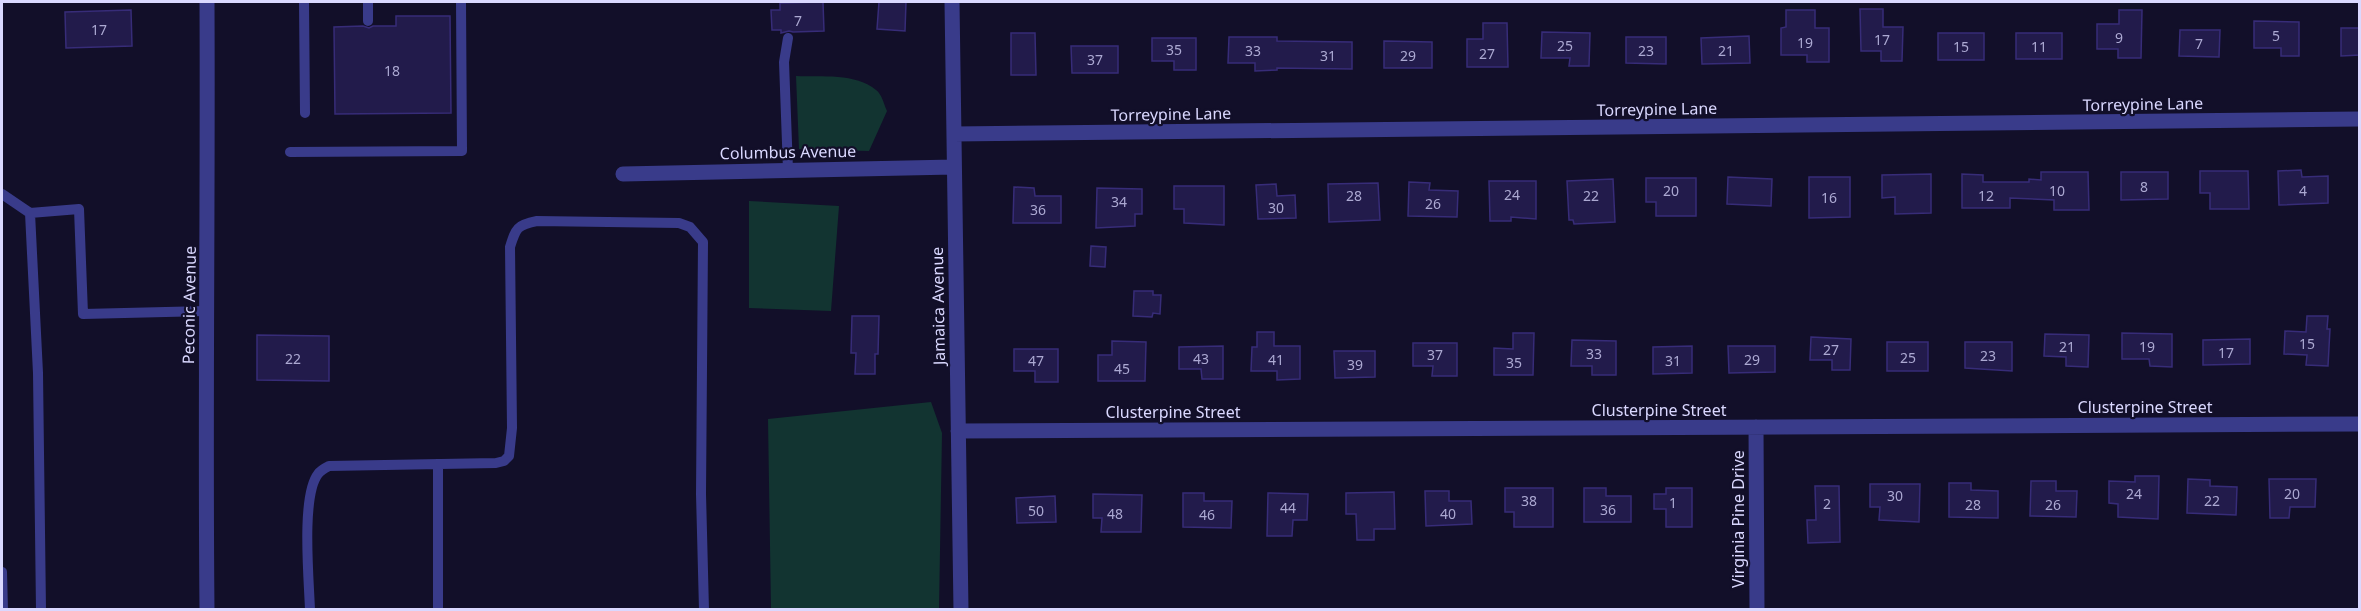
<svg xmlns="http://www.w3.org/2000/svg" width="2361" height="611" font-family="'Noto Sans',sans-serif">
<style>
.green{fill:#123431}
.building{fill:#221b4b;stroke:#372c78;stroke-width:1.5}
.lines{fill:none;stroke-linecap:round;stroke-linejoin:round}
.service{stroke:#393b8a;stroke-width:10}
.minor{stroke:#393b8a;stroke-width:15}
.labels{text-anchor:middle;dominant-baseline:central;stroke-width:4.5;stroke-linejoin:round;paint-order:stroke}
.number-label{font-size:14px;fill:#aca9d2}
.street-label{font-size:16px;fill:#dad8ff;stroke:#120f29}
</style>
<rect width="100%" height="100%" fill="#120f29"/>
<path class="green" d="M796 76C821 77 856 73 876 90 882 94 884 105 887 111L869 151 799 149Z
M749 201 839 206 831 311 749 308Z
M931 402 942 433 939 609H771L768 419Z"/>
<path class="building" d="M823 2 824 31 793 32 789 31 781 33V30H772L771 10H780V3Z
M879 2H906L905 31 877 29Z
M1860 9H1883V27H1903L1902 61H1881V51H1861Z
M131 10 132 46 66 48 65 12Z
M1786 10H1815V28H1829V62H1807V55H1781V28L1786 27Z
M2119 10H2142L2141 58H2118V49H2097V24H2119Z
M396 16H450L451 113 335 114 334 27 363 26 369 28 373 26H396Z
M2254 21 2299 22V56H2281V48H2254Z
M1483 23H1507L1508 67H1467V39H1483Z
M2341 28H2360V55L2341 56Z
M2180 30H2220L2219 57 2179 56Z
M1542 32 1590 33 1589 66H1569L1570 58H1541Z
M1011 33H1035L1036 75H1011Z
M1938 33H1984V60H1938Z
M2016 33H2062V59H2016Z
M1749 36 1750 63 1702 64 1701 38Z
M1229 37H1277V41L1352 42V69L1277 68V70L1255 71V63H1228Z
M1626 37H1666V64L1626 63Z
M1152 38H1196V70H1174V61H1152Z
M1384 41 1432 42V68H1384Z
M1071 46H1118V73H1072Z
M2301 170 2302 177 2328 176V203L2279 205 2278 171Z
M2200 171H2248L2249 209H2210V193H2200Z
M2041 172H2088L2089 210H2054V200L2010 198V208H1962V174L1983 175V182H2029V179L2041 180Z
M2121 172H2168V199L2121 200Z
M1931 174V213L1895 214V197L1882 198V175Z
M1728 177 1772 179 1771 206 1727 204Z
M1809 177H1850V217L1809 218Z
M1646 178H1696V216H1656V202H1646Z
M1613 179 1615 222 1574 224 1573 220H1569L1567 181Z
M1489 181H1536V219L1511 217V221H1490Z
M1409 182 1430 183 1429 190 1458 191 1457 217 1408 216Z
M1378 183 1380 220 1329 222 1328 184Z
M1276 184 1277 196 1295 195 1296 218 1258 219 1256 185Z
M1174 186H1224V225L1184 223V209H1174Z
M1014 187 1034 188 1035 196H1061V223H1013Z
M1097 188 1142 189V214H1135V226L1096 228Z
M1091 246 1106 247 1105 267 1090 266Z
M1134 291H1153V295H1161L1160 314 1153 313 1152 317 1133 316Z
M852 316H879L878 354H875V374H855L856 353H851Z
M2307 316H2328L2327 329H2330L2328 366 2306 365 2307 355 2284 354 2285 331 2306 332Z
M1257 332H1274V346H1300V379L1277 380V371H1251L1252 347H1257Z
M1513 333H1534L1533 375H1494V348L1513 349Z
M2122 333 2172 334V367L2150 366 2149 359H2122Z
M2045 334 2089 335 2088 367 2066 366V357L2044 356Z
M257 335 329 336V381L257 380Z
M1811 337 1851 339 1850 370H1832V360H1810Z
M2250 339V364L2203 365V340Z
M1572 340 1616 341V375H1592V366H1571Z
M1112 341 1146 342 1145 381H1098V355H1112Z
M1887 342H1928V371H1887Z
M1965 342H2012V371L1965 368Z
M1413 343H1457V376H1432L1433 366H1413Z
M1223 346V379H1202L1201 369H1179V347Z
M1692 346V373L1653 374V347Z
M1728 346H1775V372L1729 373Z
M1014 349H1058V382H1035V371H1014Z
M1334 351H1375V377L1335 378Z
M2135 476H2159L2158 519 2118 517V504L2109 503V481L2135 482Z
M2188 479 2210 480V486L2237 487 2236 515 2187 513Z
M2269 479H2316L2315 507H2290L2289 518H2270Z
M2031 481H2056V491H2077L2076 517 2030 516Z
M1949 483H1971V490L1998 491V518L1949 517Z
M1870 484H1920L1919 522 1879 520 1880 507H1870Z
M1815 486H1839L1840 542 1808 543 1807 520H1816Z
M1505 488H1553V527H1514V512H1505Z
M1584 488H1606V496H1631V522H1584Z
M1666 488H1692V527H1666V509H1654V494H1666Z
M1425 491H1449V501H1471L1472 524 1426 526Z
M1394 492 1395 529H1374V540H1357L1356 514H1346V493Z
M1183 493H1204V501H1232L1231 528 1183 527Z
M1268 493 1308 494 1307 520H1293L1292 536H1267Z
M1093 494 1142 495 1141 532H1101L1102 518H1093Z
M1055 496 1056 522 1017 523 1016 498Z"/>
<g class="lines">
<path class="service" d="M304 2 305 113
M368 2V21
M788 38 784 62 788 170
M290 152 462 151 461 2
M2 194 30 213 38 373 41 610
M30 213 79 209 83 314 207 311
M438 464V610
M2 572 3 610
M310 610C309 580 301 496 318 474 320 471 325 468 329 466L496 463 504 461 509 456 512 428 510 247C516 228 517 225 537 221L679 223 690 227 703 242 701 494 704 610"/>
<path class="minor" d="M207 2C208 204 205 407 207 610
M952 2 961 610
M954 134 2360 119
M623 174 954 167
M1756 427 1757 610
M958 431 2360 424"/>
</g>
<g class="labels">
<g class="number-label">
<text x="798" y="20">7</text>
<text x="99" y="29">17</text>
<text x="2276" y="35">5</text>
<text x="2119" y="37">9</text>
<text x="1882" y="39">17</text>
<text x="1805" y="42">19</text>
<text x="2199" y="43">7</text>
<text x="1565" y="45">25</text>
<text x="1961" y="46">15</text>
<text x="2039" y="46">11</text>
<text x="1174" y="49">35</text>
<text x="1253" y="50">33</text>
<text x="1646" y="50">23</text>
<text x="1726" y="50">21</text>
<text x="1487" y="53">27</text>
<text x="1328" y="55">31</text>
<text x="1408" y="55">29</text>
<text x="1095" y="59">37</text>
<text x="392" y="70">18</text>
<text x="2144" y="186">8</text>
<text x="1671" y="190">20</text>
<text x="2057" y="190">10</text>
<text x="2303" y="190">4</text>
<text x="1512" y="194">24</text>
<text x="1354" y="195">28</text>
<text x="1591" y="195">22</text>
<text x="1986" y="195">12</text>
<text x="1829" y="197">16</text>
<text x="1119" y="201">34</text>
<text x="1433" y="203">26</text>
<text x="1276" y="207">30</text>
<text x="1038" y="209">36</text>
<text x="2307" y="343">15</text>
<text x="2067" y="346">21</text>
<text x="2147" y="346">19</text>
<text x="1831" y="349">27</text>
<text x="2226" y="352">17</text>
<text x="1594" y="353">33</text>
<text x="1435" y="354">37</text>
<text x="1988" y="355">23</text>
<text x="1908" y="357">25</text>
<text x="293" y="358">22</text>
<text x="1201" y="358">43</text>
<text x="1276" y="359">41</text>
<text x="1752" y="359">29</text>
<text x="1036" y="360">47</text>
<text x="1673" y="360">31</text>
<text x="1514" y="362">35</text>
<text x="1355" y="364">39</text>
<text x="1122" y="368">45</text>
<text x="2134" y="493">24</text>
<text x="2292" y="493">20</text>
<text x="1895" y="495">30</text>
<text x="1529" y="500">38</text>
<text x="2212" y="500">22</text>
<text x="1673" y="502">1</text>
<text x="1827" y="503">2</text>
<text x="1973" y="504">28</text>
<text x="2053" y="504">26</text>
<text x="1288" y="507">44</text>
<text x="1608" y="509">36</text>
<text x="1036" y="510">50</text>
<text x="1115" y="513">48</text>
<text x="1448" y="513">40</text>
<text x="1207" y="514">46</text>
</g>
<g class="street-label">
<text transform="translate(2143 104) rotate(-1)">Torreypine Lane</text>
<text transform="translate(1657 109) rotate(-1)">Torreypine Lane</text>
<text transform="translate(1171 114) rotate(-1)">Torreypine Lane</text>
<text transform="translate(788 152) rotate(-1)">Columbus Avenue</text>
<text transform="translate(189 305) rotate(-89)">Peconic Avenue</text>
<text transform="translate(938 306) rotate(-91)">Jamaica Avenue</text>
<text x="2145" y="407">Clusterpine Street</text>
<text x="1659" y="410">Clusterpine Street</text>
<text x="1173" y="412">Clusterpine Street</text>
<text transform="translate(1738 519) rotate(-90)">Virginia Pine Drive</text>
</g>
</g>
<rect width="2361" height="611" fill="none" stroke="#dad8ff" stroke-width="6"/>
</svg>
